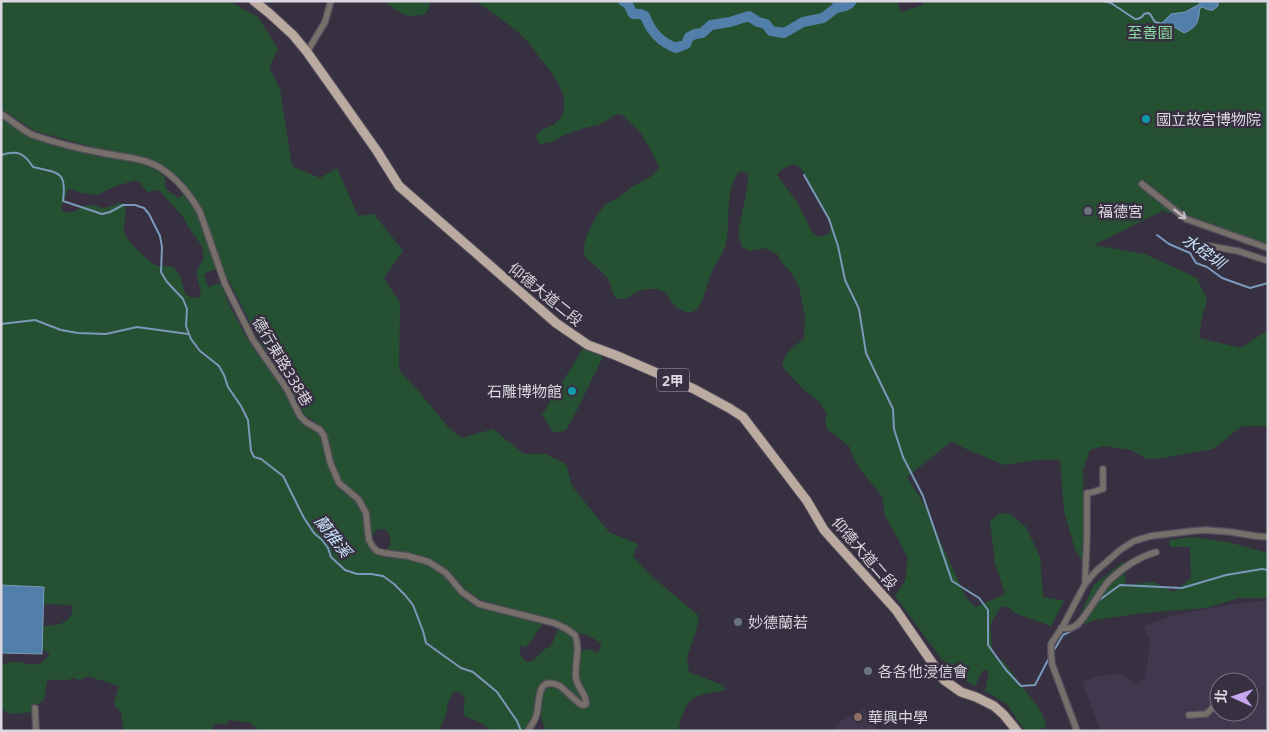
<svg xmlns="http://www.w3.org/2000/svg" width="1269" height="732" font-family="'Open Sans','Noto Sans TC',sans-serif">
<style>
.built{fill:#40384d;fill-rule:evenodd}
.green{fill:#265032;fill-rule:evenodd}
.water{fill:#517fa9;stroke:#7a99ba}
.lines{fill:none;stroke-linecap:round;stroke-linejoin:round}
.stream{stroke:#7a99ba;stroke-width:2}
.river{stroke:#517fa9;stroke-width:10}
.minor-casing{stroke:#544e5d;stroke-width:8}
.primary-casing{stroke:#544e5d;stroke-width:11}
.minor{stroke:#776f6a;stroke-width:5.5}
.primary{stroke:#baaa9f;stroke-width:9}
.oneway{stroke:#c1bdc3}
.culture-dot{fill:#0f9aa8;stroke:#363040;stroke-width:2}
.worship-dot{fill:#6b7280;stroke:#363040;stroke-width:2}
.education-dot{fill:#8d6e63;stroke:#363040;stroke-width:2}
.labels{text-anchor:middle;dominant-baseline:central;stroke-width:5;stroke-linejoin:round;paint-order:stroke}
.shield{fill:#363040;stroke:#a9a5b1;stroke-width:1}
.shield-label{font-size:14px;font-weight:bold;fill:#dad7e1}
.park-label{font-size:15px;fill:#8edca2;stroke:#363040}
.poi-label{font-size:15px;fill:#dad7e1;stroke:#363040;text-anchor:start}
.street-label{font-size:15px;fill:#dad7e1;stroke:#363040}
.water-label{font-size:16px;font-style:italic;fill:#c9e4fd;stroke:#363040}
</style>
<rect width="100%" height="100%" fill="#363040"/>
<path class="built" d="M1268 601V731H1098L1100 730 1082 682 1097 676 1115 674 1124 676 1136 684 1144 678 1148 662 1149 640 1144 626 1174 615 1239 603ZM1219 682H1249V712H1219Z
M862 709 878 731H835V725Z"/>
<path class="green" d="M1 1H229L258 17 278 49 269 67 280 89 292 166 320 178 337 168 358 216 374 214 403 251 384 278 400 303 399 370 421 394 448 427 462 438 493 429 524 454H546L566 464 572 486 609 532 638 544 633 556 649 574 699 616 696 631 687 657 689 672 722 685 726 690C691 696 687 695 678 731H547C538 718 541 706 543 691 548 687 552 686 558 688L580 706 589 701 579 680V662L580 651 588 649 598 653 602 644 588 635 581 634 572 628 547 618 477 599 467 592 452 574 427 559 408 553 386 552 385 550 391 545 389 534 385 529H378L373 535H371L369 514 340 482 322 430 316 423 305 415 263 348 220 263 202 209 194 197 171 173 156 162 142 157 103 150 35 131C23 125 13 114 1 110Z
M385 1H430V2L429 8 425 14C406 19 399 13 385 1Z
M475 1H897L901 12 923 5V1H1268V246L1187 217 1162 211 1094 245 1145 254 1197 278 1207 300 1202 317 1199 338 1241 348 1268 330V426H1242L1213 449 1157 459H1147L1131 450 1104 446 1090 450 1083 470 1085 535 1084 563 1075 550 1064 511 1060 460H1038L1004 465 964 448 952 441 907 477 924 504 965 596 975 607 1005 594 995 563 990 521 1000 513 1010 514 1026 527 1040 557 1043 597 1064 601 1051 626 1017 614 1006 606 1000 608 990 625 993 655 1004 662 1041 711 1047 726 1038 731H1025L1007 704 985 691 989 671 983 670 975 686 967 682 961 667 955 662 951 672 895 596 905 581 908 558 898 539 885 516 882 496 860 469 853 457 849 446 827 429 825 421 827 415 820 402 805 391 785 370 782 364C786 353 793 346 804 339L805 316 799 287 792 274 781 261 777 254 765 248 749 251 742 247 739 236V228L747 190 748 173 739 172C724 190 731 222 726 244 723 254 716 262 712 271 707 283 705 297 698 308 695 311 692 312 688 313L677 308 672 303 666 293 657 289H648L639 291 625 299H616C612 293 612 287 609 281 604 271 592 265 585 256 579 245 597 212 606 204 610 201 616 200 620 197 625 193 629 188 635 185 645 179 653 178 659 167L653 155 641 133 622 115 617 114 599 125 585 128 567 134 552 142 541 144 538 142 536 137C541 124 557 131 563 112 569 91 551 72 539 57 535 51 530 44 525 39 510 24 492 13 475 1ZM791 165H797L803 171 831 222V227L829 234C822 237 818 238 812 232L797 202 778 176V174L780 171Z
M1 117 50 143 101 157 144 163 159 171 165 178V188L178 198 184 195 197 212 216 269 204 274 208 287 221 283 228 302 243 331 253 348 273 373 306 424 318 432 321 438 328 462 338 485 345 493 356 500 363 513 367 542 369 548 376 554 383 557H400L428 564 448 577 453 585 456 591 464 599 476 606 539 623 542 625C536 633 533 640 525 647L520 646C520 654 520 657 527 662L533 661 545 649 550 647 552 644 558 629C587 636 570 662 575 683 576 689 581 695 585 700L584 704 559 683 542 686 533 718 525 731H492L481 723 465 716 463 713C464 703 469 695 455 691 448 698 448 705 446 714 444 720 441 725 440 731H259L251 723 229 720 227 724H216L213 726 212 731H124L121 713 114 704 119 686 87 676 80 680 73 678C64 683 57 677 47 681L44 700 32 708 31 712C20 713 9 717 1 708V666C18 655 28 669 41 663 45 661 47 657 50 654L42 649 43 626C60 625 72 624 73 605L44 604V587L1 585ZM136 180C142 183 143 187 147 192L159 190 183 217 187 225 202 246 204 258 196 272 201 293 200 297 192 298 185 294C183 288 181 276 177 271 172 263 163 268 155 265 150 262 132 246 129 241 117 225 130 218 124 203 117 203 111 207 104 208 99 208 93 204 88 205 77 207 75 217 62 210V205L68 190 70 189 82 193 97 195 113 187Z
M584 347 603 357 571 422 565 431 553 432 542 415Z
M1192 537 1228 542 1268 553V598H1239L1206 608 1143 613 1095 620 1072 629 1078 619 1094 585 1123 562 1126 585 1153 582 1173 592 1191 579 1190 547H1170L1169 540Z"/>
<path class="water" d="M1199 1H1218V6L1213 10H1209L1202 7 1200 8C1198 22 1198 27 1184 33L1171 25H1162V23L1171 14 1185 12 1200 4Z
M1 585 44 587 42 654 1 653Z"/>
<g class="lines">
<path class="stream" d="M1103 1 1111 3 1135 19C1139 19 1142 18 1144 14L1148 13 1150 14 1155 22 1164 24
M1 155C18 150 24 153 33 167 59 173 67 171 63 201L102 214 110 212 123 205H135L144 208 149 214 160 236 162 247 161 272 167 282 183 299 187 309 186 326 191 339 200 351 219 366 224 375 228 387 241 406 248 420 251 451 254 457 261 459 283 476 304 518 314 533 322 540 328 548 331 557 345 570 357 574H371L383 576 394 584 405 595 413 605 423 631 426 643 461 668 473 672 497 692 517 721 521 731
M804 175 829 219 838 246 845 280 859 309 866 353 893 409 894 429 903 457 923 496 952 581 979 598 988 610V645L1006 670 1021 686 1035 685 1049 658
M1157 235 1169 244 1190 253 1196 263 1207 267 1222 278 1250 288 1268 283
M1 324 35 320 61 330 78 333 106 334 137 327 188 334
M1098 601 1120 585 1182 588 1226 575 1262 569 1268 570
M1053 652 1063 635 1079 627 1081 625"/>
<path class="river" d="M623 1 628 4 633 14H640L645 16C651 32 660 42 676 48L686 44 689 37 695 34 702 33 711 25 730 22 749 16 758 22 766 24 771 31 784 33 803 22 823 18 836 8 839 1
M836 8C842 7 848 7 852 1"/>
<defs>
<path id="minor" d="M307 52 325 22 331 1
M1 114C12 120 21 130 33 135 56 143 80 149 103 153 117 156 131 157 145 161 169 168 188 191 200 212L225 284 253 340 287 389 300 416 306 422 320 430 324 436 330 462 339 483 358 499 366 513 368 533 369 540 373 547 377 551 384 553 408 556 429 562 446 573 462 592 479 604 554 623 565 628 575 635C581 649 574 664 576 678 577 688 587 694 586 704L584 705 580 704 560 686C536 675 540 700 537 713 536 720 531 725 528 731
M1142 184 1186 219 1268 248
M1203 245 1238 251 1268 261
M1085 584 1087 534V493C1094 493 1097 490 1103 489V469
M1061 628C1066 629 1069 629 1073 627 1084 623 1099 591 1109 581 1122 568 1139 557 1156 552
M35 708 36 731
M1189 715 1206 714 1219 702
M1077 731 1052 664 1051 653V644L1063 626 1085 584 1095 572 1120 550 1134 541 1151 536 1192 531 1206 530 1231 532 1255 536 1268 537"/>
<path id="primary" d="M254 1 269 13 293 35 307 52 377 151 399 186 556 323 588 345 615 355 694 389 729 408 743 417 807 501 824 530 896 610 944 680 961 692 976 697 994 706 1004 715 1017 731"/>
</defs>
<use href="#minor" class="minor-casing"/>
<use href="#primary" class="primary-casing"/>
<use href="#minor" class="minor"/>
<use href="#primary" class="primary"/>
</g>
<defs><path id="oneway-shaft" d="M-6 0H5M1.5-3L5.5 0L1.5 3" fill="none" stroke-width="1.6" stroke-linecap="round" stroke-linejoin="round" transform="scale(1.25)"/></defs>
<use class="oneway" href="#oneway-shaft" transform="translate(1180 214) rotate(38)"/>
<g class="culture-dot">
<circle cx="1146" cy="119" r="5"/>
<circle cx="572" cy="391" r="5"/>
</g>
<g class="worship-dot">
<circle cx="1088" cy="211" r="5"/>
<circle cx="738" cy="622" r="5"/>
<circle cx="868" cy="671" r="5"/>
</g>
<circle class="education-dot" cx="858" cy="717" r="5"/>
<g class="labels">
<rect class="shield" x="657" y="368.5" width="32" height="23" rx="4"/>
<g class="shield-label">
<text x="673" y="380">2甲</text>
</g>
<g class="park-label">
<text x="1150" y="32">至善園</text>
</g>
<g class="poi-label">
<text x="1156" y="119">國立故宮博物院</text>
<text x="1098" y="211">福德宮</text>
<text x="562" y="391" text-anchor="end">石雕博物館</text>
<text x="748" y="622">妙德蘭若</text>
<text x="878" y="671">各各他浸信會</text>
<text x="868" y="717">華興中學</text>
</g>
<g class="street-label">
<text transform="translate(546 294) rotate(39)">仰德大道二段</text>
<text transform="translate(283 361) rotate(59)">德行東路338巷</text>
<text transform="translate(865 553) rotate(49)">仰德大道二段</text>
</g>
<g class="water-label">
<text transform="translate(1204 251) rotate(35)">水硿圳</text>
<text transform="translate(333 536) rotate(52)">蘭雅溪</text>
</g>
</g>
<rect width="1269" height="732" fill="none" stroke="#dad7e1" stroke-width="5"/>
<g transform="translate(1234 697) rotate(273)"><circle r="24" fill="#363040" stroke="#787380"/>
<path d="M0-4L9 19L0 12L-9 19Z" fill="#c7a6ef"/>
<text y="-8" font-size="14" font-weight="bold" text-anchor="middle" fill="#dad7e1">北</text>
</g>
</svg>
